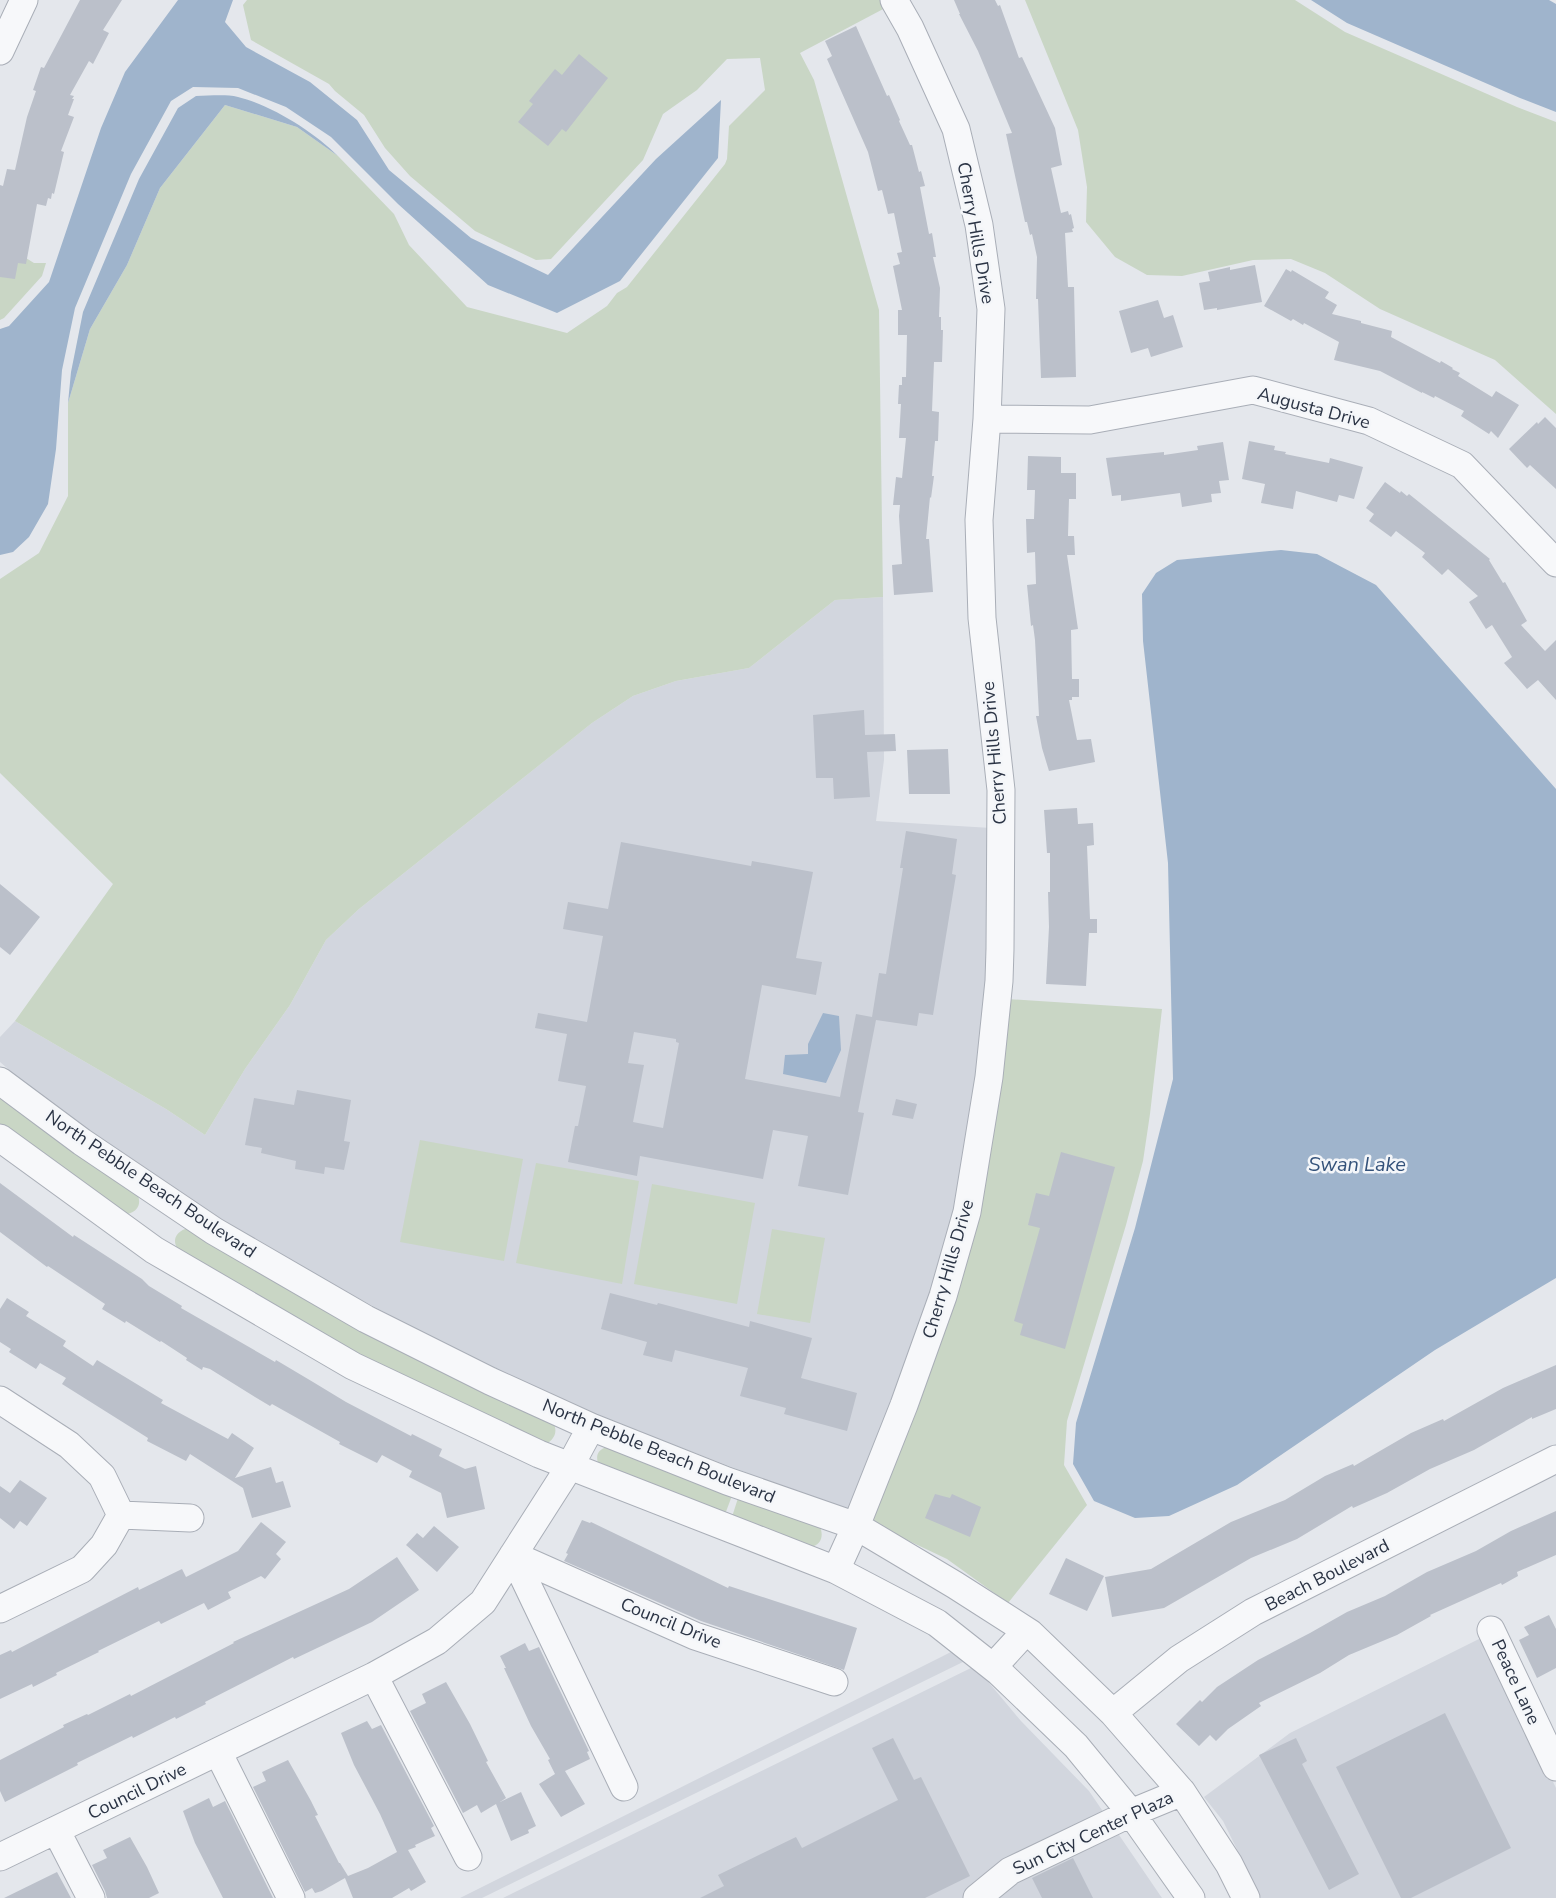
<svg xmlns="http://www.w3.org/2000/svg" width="1556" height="1898" font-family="'Nunito Sans',sans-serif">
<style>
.built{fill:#d2d6de}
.green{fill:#c9d6c5}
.water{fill:#9fb4cc}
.building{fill:#bbc0ca;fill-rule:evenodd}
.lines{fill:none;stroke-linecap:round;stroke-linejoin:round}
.minor-casing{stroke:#a9aeb7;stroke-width:29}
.minor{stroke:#f7f8fa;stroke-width:27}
.labels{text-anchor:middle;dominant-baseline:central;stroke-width:5;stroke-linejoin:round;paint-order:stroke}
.street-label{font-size:18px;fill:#2b3445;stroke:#f4f6f9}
.water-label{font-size:20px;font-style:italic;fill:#34527a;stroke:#f4f6f9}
</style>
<rect width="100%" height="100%" fill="#e4e7ec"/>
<path class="built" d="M883 597 884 760 876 821 991 828 989 979 957 1208 934 1291 850 1513 698 1454 595 1417 467 1357 227 1227 60 1113 0 1062V1037L15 1021 166 1109 205 1135 245 1069 290 1005 326 940 359 909 592 723 633 696 676 681 749 668 835 600Z
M1483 1637 1556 1788V1898H1261L1223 1821 1204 1797 1290 1733Z
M955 1650 967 1660 482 1898H460Z
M975 1666 1021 1721 1089 1791 1162 1898H503Z"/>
<path class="green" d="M247 0H882L887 7 800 53 814 80 879 310 883 597 835 600 749 668 676 681 633 696 592 723 562 747 359 909 326 940 290 1005 245 1069 205 1135 166 1109 15 1021 113 884 0 773V579L39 553 68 496V403L90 329 127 265 160 188 225 105 297 127 338 156 394 214 409 245 467 307 567 333 607 306 617 293 627 287 725 164 727 159 729 126 765 90 760 58 727 59 697 90 663 114 643 160 551 259 536 260 475 231 410 176 385 148 364 115 335 91 329 84 251 40 243 5Z
M1025 0H1295L1345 32 1517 107 1556 122V414L1495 360 1380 309 1325 273 1291 259 1253 260 1182 276 1147 275 1115 257 1086 222 1087 187 1078 130Z
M0 242 34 263H46L42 276 4 318 0 320Z
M1007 999 1162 1009 1150 1114 1143 1161 1126 1225 1067 1421 1064 1465 1087 1505 1008 1603 947 1559 869 1522 888 1473Z
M0 1094 137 1193C142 1204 138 1211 128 1214L0 1126Z
M420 1140 523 1159 504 1261 400 1242Z
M536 1163 639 1181 622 1284 516 1263Z
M652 1184 755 1203 737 1304 634 1284Z
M188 1228 553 1422C558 1431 555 1439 546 1444L355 1353 178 1250C171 1239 177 1231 188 1228Z
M772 1229 825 1238 810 1323 757 1314Z
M607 1447 733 1493 724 1517 600 1468C595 1458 596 1450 607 1447Z
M739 1495 820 1527C824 1536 821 1546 810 1547L731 1520Z"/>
<path class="water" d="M178 0H233L225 22 246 47 310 82 357 120 389 170 471 238 548 275 656 159 721 100 718 158 620 281 557 313 488 285 398 204 331 137 286 107 238 88 193 87 171 101 131 174 75 308 62 370 56 449 48 504 29 537 13 552 0 555V329L9 326 49 282 101 128 125 72Z
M1311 0H1549L1556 4V112L1520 98 1347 23Z
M196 96C209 96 225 94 238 97 271 105 314 132 338 156L297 127 225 105 160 188 127 265 90 329 68 403 71 372 83 312 139 179 178 108Z
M1281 550 1317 554 1376 585 1556 789V1278L1435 1350 1237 1485 1169 1516 1135 1518 1094 1501 1073 1464 1076 1423 1135 1228 1173 1079 1168 863 1143 641 1142 594 1156 573 1177 560Z
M823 1013 839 1016 841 1050 826 1083 783 1074 785 1055 808 1054V1044Z"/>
<path class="building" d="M80 0H122L103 30 109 33 93 64 89 61 70 95 74 96 72 99H74L68 115 74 117 61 151 64 152 54 194 52 193 51 199 48 198 46 206 37 204 26 264 18 263 15 279 0 277V185L3 186 7 169 15 170 27 117 36 91 33 90 41 67 44 68Z
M954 0H995L998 6 1000 5 1019 58 1022 57 1055 128 1062 165 1051 168 1061 213 1068 211 1069 215 1071 214 1074 228 1072 229 1073 232 1065 233 1068 287H1074L1076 377 1041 378 1038 299H1036L1037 257 1032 234 1030 235 1027 222H1025L1006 134 1012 133 978 51 959 14H960Z
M856 26 887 96 889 95 900 120 899 121 910 145H912L919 172 921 171 925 186 920 187 929 234 932 233 936 257H933L940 288 939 317H941V330H943L942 362H934L932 411 939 412 938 441H935L932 476H934L931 498 930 497 926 539H929L933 592 894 595 892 565 902 564 899 516 900 505H893L896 477 902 478 906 438H899L901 404H898L899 385H902V377H906L907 335H898V310H902L893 266 900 264 897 253 902 252 894 213 888 214 882 190 878 191 868 152 827 59 832 56 825 41Z
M579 54 608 78 566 132 562 129 548 146 518 122 533 104 529 101 555 69 562 75Z
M1255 265 1262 302 1217 310V308L1204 310 1199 283 1210 281 1208 272 1230 267V270Z
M1286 269 1291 272 1292 270 1329 292 1325 298 1337 305 1332 314 1361 321V323L1392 331 1391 337 1440 363 1441 361 1453 368 1452 369 1460 373 1458 376 1492 397 1496 391 1519 405 1498 438 1491 431 1489 434 1461 416 1464 411 1435 396 1434 398 1422 392V393L1380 371 1334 360 1339 342 1304 323 1303 325 1293 319 1291 321 1264 306Z
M1158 300 1164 318 1173 315 1183 347 1151 357 1148 348 1131 353 1119 311Z
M1545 417 1556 428V489L1530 465 1527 468 1509 449 1537 422 1538 424Z
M1249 441 1275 446 1274 450 1286 452 1285 454 1329 463 1330 458 1363 467 1354 499 1339 495 1337 502 1296 491 1293 509 1261 503 1265 484 1242 479Z
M1223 442 1229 480 1219 481 1221 493 1211 494 1212 502 1182 507 1180 493 1121 501V495L1112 496 1106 458 1164 452V455L1198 450 1197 446Z
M1028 456 1061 457V473H1076V499H1069L1068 536H1074L1075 555H1067L1078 629 1071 630 1072 679H1079V697H1072V700H1069L1077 740 1091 739 1095 762 1049 771 1042 748 1036 716H1039L1035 640 1033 625 1031 626 1027 585 1036 584 1035 552 1027 553 1026 519H1034L1035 490H1027Z
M1385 482 1400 493 1401 491 1407 496 1409 494 1490 559 1489 560 1503 583 1505 582 1527 621 1521 625 1545 651 1556 640V700L1538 680 1527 689 1504 663 1512 657 1492 625 1486 629 1469 602 1478 596 1448 569 1442 575 1422 557 1425 553 1396 531 1391 537 1369 521 1374 514 1366 508Z
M864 710 865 735 895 734 896 751 867 752 870 797 834 799 833 778H816L813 715Z
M948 749 950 794H909L907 750Z
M1077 808 1078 824 1093 823 1094 845 1087 846 1090 919H1097V933H1089L1086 986 1046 984 1049 927 1048 892H1050V853H1047L1044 810Z
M906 831 957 839 952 874 956 875 933 1015 919 1013 917 1026 876 1020 858 1112 864 1113 848 1195 798 1186 808 1136 773 1130 763 1179 640 1156 637 1176 568 1162 575 1126H578L586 1086 558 1081 567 1034 535 1028 538 1013 587 1022 603 936 563 929 568 902 608 909 621 842 751 866 752 861 813 872 796 958 822 962 816 995 762 985 745 1079 840 1097 856 1014 872 1017 879 973 886 974 903 868H900ZM634 1032 676 1039V1042L679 1043 663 1128 633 1122 644 1065 628 1063Z
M0 884 40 917 10 955 0 947Z
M297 1090 351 1100 344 1141 350 1142 344 1170 325 1167 324 1174 295 1169 296 1161 261 1153 262 1148 245 1145 254 1098 294 1105Z
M896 1099 917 1104 913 1119 892 1115Z
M1061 1152 1115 1167 1065 1349 1020 1335 1023 1324 1014 1321 1040 1228 1028 1225 1036 1193 1049 1196Z
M0 1183 73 1237 74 1235 142 1279 149 1286 182 1306 181 1308 275 1362 276 1360 313 1382 346 1402 411 1436 412 1434 442 1449 439 1456 465 1469 476 1466 485 1509 447 1518 441 1493 409 1477 412 1471 382 1455 377 1463 339 1444 340 1442 272 1404 270 1406 255 1397 210 1369 203 1367 202 1370 186 1360 187 1358 161 1341 160 1342 126 1321 125 1323 102 1309 105 1304 48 1266 47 1267 0 1232Z
M610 1293 657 1305 658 1303 749 1327 750 1321 812 1338 801 1378 857 1393 847 1431 784 1414 786 1408 740 1396 748 1368 675 1350 672 1362 643 1355 647 1342 601 1329Z
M7 1298 29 1312 26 1316 66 1341 63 1346 93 1366 97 1360 163 1400 161 1403 228 1439 232 1433 254 1448 235 1478 271 1467 276 1483 283 1481 291 1507 252 1518 243 1488 190 1454 186 1461 147 1441 148 1438 62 1384 66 1378 40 1363 36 1369 9 1352 11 1349 0 1342V1309Z
M1556 1365V1409L1532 1419V1417L1474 1450 1430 1469 1387 1493 1353 1508 1352 1506 1297 1539 1251 1558 1164 1608 1112 1617 1105 1577 1151 1569 1231 1522 1285 1500 1325 1476 1353 1464 1354 1466 1411 1433 1443 1419 1444 1421 1503 1388Z
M20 1480 47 1498 27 1526 20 1521 14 1529 0 1518V1486L10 1493Z
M935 1494 950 1498 952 1494 981 1507 970 1537 925 1518Z
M1556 1511V1555L1517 1572 1518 1576 1502 1585 1501 1583 1430 1615 1431 1616 1397 1635 1349 1655 1320 1673 1259 1703 1261 1706 1228 1729 1216 1741 1210 1735 1199 1746 1176 1724 1200 1700 1202 1702 1217 1687 1258 1660 1310 1633 1347 1612 1385 1596 1427 1572 1476 1551 1511 1531Z
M582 1520 590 1523 591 1522 728 1588 729 1586 857 1628 844 1670 701 1621 564 1561 568 1554 566 1553Z
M261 1522 286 1542 276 1554 281 1559 265 1579 261 1576 228 1592 231 1598 208 1610 204 1603 161 1624 159 1621 98 1651 99 1652 56 1673 57 1675 33 1687 32 1684 0 1699V1655L11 1650 12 1652 138 1587 139 1590 182 1569 186 1577 238 1551Z
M434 1526 459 1547 437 1572 406 1545 417 1533 423 1538Z
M397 1557 419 1590 372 1622 294 1659 293 1657 205 1702 206 1704 176 1719 175 1717 133 1738 132 1736 77 1763 78 1765 5 1802 0 1791V1760L64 1727 63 1725 87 1714 88 1715 130 1694 131 1696 234 1643 233 1642 349 1589Z
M1066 1558 1104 1576 1087 1611 1049 1594Z
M1549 1615 1556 1629V1668L1537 1678 1519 1640 1529 1635 1524 1627Z
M525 1643 529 1651 539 1647 589 1751 587 1752 590 1759 565 1771 585 1804 561 1817 539 1784 555 1774 548 1760 550 1759 531 1726 504 1668H506L500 1656Z
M446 1682 470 1724 488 1761 486 1762 506 1798 500 1802 521 1792 536 1826 528 1830 529 1833 511 1841 496 1804 481 1813 477 1805 463 1813 410 1711 426 1703 422 1694Z
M1445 1713 1511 1848 1411 1898H1401L1336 1767Z
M367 1721 372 1729 381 1725 434 1826 431 1828 435 1836 415 1845 416 1847 408 1850 426 1882 411 1891 409 1888 392 1898H353L345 1878 322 1891 315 1893 312 1888 305 1892 253 1787 266 1781 262 1772 288 1760 311 1801 318 1815 315 1816 339 1863H340L348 1876 368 1868 397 1852 380 1814 354 1765 341 1733Z
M893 1738 914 1780 921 1777 970 1876 925 1898H700L724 1886 718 1875 796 1837 802 1848 898 1800 872 1748Z
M1296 1738 1307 1761 1302 1764 1359 1874 1329 1890 1259 1755Z
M209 1798 213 1807 225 1801 273 1898H223L195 1843 183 1811Z
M130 1837 147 1867 159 1893 149 1898H107L105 1891 92 1865 107 1858 103 1850Z
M1073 1858 1093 1898H1042L1032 1878Z
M57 1872 71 1898H4Z"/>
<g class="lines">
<defs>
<path id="minor" d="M0 51 24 0
M987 419 1090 420 1253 390 1369 421 1462 465 1556 563
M0 1081 82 1142 214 1231 366 1319 490 1381 591 1427 727 1481 856 1526 955 1585 1030 1633 1113 1713 1182 1792 1229 1864 1246 1898
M0 1138 154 1250 353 1366 539 1454 836 1570 937 1623 999 1672 1076 1746 1131 1813 1191 1898
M0 1400 69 1445 102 1476 121 1515 190 1518
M836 1570 856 1526 904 1405 943 1296 967 1212 989 1077 999 981 1000 949 1001 790 982 618 979 520 987 419 991 309 979 225 956 129 910 28 894 0
M0 1609 82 1569 104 1545 121 1515
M1491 1630 1556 1767
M993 1667 1026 1631
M374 1676 468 1857
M1113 1713 1179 1659 1253 1612 1556 1459
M218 1752 291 1898
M624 1787 513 1555 695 1636 834 1682
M56 1830 91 1898
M0 1857 374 1676 437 1641 483 1602 570 1466 591 1427
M977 1898 1010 1871 1131 1813 1182 1792"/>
</defs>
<use href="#minor" class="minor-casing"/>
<use href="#minor" class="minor"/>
</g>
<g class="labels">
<g class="street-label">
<text transform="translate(976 233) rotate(80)">Cherry Hills Drive</text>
<text transform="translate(1314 408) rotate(15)">Augusta Drive</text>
<text transform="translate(994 753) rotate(-95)">Cherry Hills Drive</text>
<text transform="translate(151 1184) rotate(34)">North Pebble Beach Boulevard</text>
<text transform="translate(948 1269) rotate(-74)">Cherry Hills Drive</text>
<text transform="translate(659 1451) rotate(22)">North Pebble Beach Boulevard</text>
<text transform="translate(1327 1575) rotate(-27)">Beach Boulevard</text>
<text transform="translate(671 1623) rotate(22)">Council Drive</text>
<text transform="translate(1516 1682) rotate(65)">Peace Lane</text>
<text transform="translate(137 1791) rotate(-26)">Council Drive</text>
<text transform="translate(1093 1833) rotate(-25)">Sun City Center Plaza</text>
</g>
<g class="water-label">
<text x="1357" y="1164">Swan Lake</text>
</g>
</g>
</svg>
